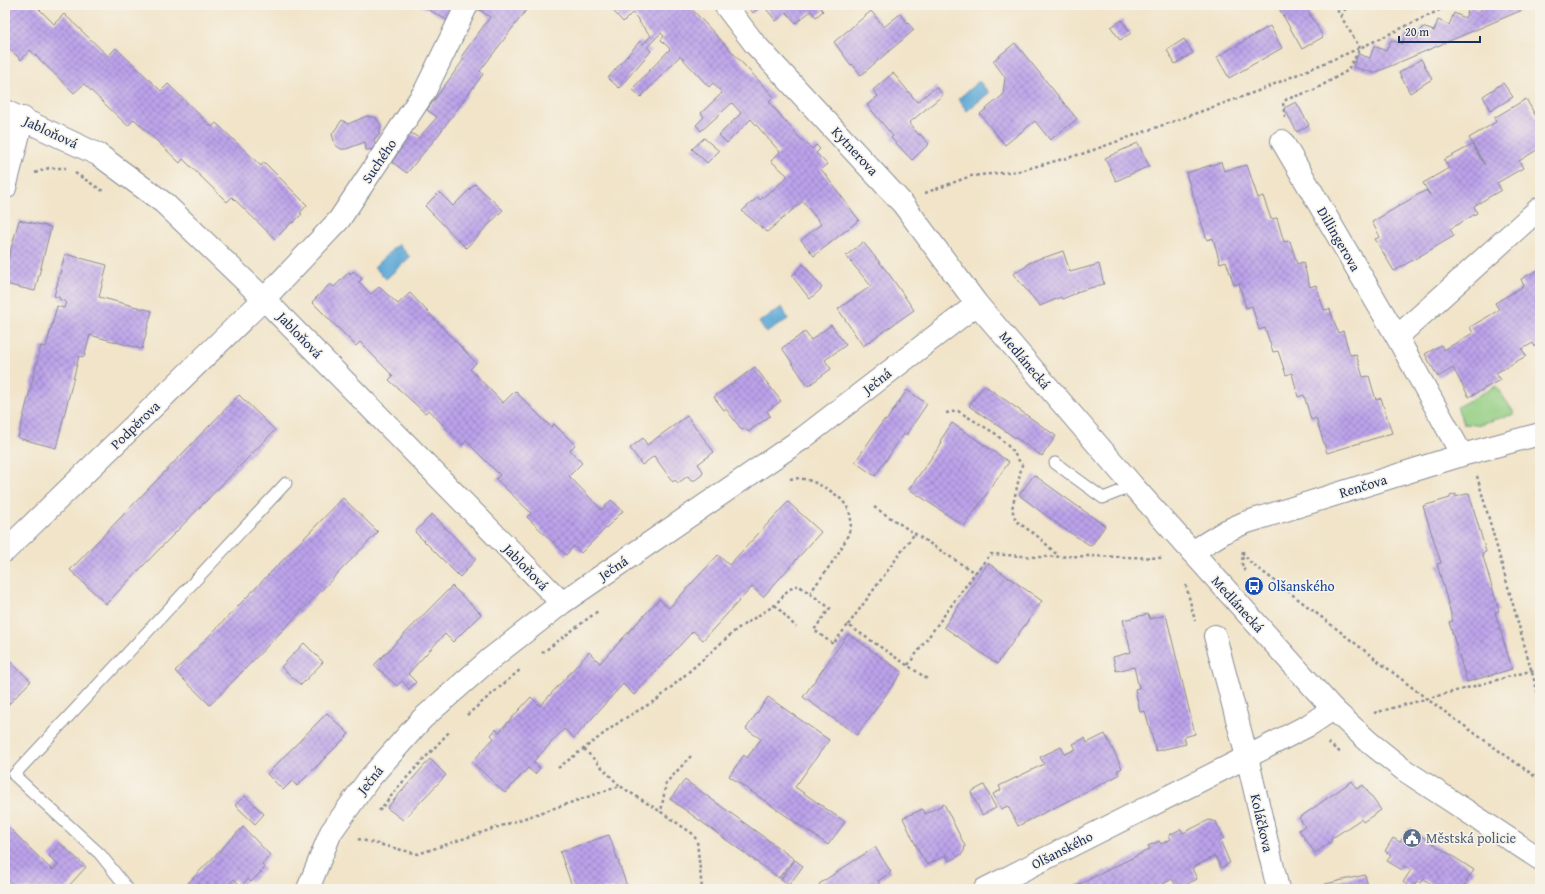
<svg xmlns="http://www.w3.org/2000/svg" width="1545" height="894" font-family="'Gentium Book Plus',serif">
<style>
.garden{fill:#92cd82;stroke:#567e70}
.water{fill:#5fa9d6;stroke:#3d6c9a}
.building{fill:url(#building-cross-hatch)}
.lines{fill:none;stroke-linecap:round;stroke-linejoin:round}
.service-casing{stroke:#868a94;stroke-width:13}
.minor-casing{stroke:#868a94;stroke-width:24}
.tertiary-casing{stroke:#868a94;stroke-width:24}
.path{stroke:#868a94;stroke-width:2.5;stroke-dasharray:3 3;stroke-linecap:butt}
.service{stroke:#fff;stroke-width:11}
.minor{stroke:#fff;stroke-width:22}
.tertiary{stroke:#fff;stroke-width:22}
.labels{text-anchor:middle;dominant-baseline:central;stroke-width:3.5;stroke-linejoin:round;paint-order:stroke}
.street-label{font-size:14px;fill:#1b2f5e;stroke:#f7f3e8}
.transit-label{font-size:14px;fill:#164399;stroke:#f7f3e8;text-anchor:start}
.service-label{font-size:14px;fill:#4e5e75;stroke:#f7f3e8;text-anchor:start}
</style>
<defs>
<pattern id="building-cross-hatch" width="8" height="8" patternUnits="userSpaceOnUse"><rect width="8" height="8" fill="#bca2ea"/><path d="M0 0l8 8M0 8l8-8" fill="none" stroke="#9884c1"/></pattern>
</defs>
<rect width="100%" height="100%" fill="#f7f3e8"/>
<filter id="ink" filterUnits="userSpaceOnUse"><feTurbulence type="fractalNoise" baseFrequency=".025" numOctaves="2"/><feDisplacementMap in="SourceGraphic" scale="8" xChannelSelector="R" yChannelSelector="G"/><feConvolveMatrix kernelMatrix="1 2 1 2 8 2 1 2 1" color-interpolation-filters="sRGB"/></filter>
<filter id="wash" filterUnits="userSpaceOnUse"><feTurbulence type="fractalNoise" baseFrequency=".012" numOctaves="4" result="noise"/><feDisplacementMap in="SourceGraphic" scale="16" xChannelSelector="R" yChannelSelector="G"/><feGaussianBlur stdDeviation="0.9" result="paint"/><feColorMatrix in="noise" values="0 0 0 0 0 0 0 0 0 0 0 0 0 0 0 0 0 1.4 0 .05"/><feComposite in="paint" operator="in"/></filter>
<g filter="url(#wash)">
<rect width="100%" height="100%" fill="#f1e4c9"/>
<path class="garden" d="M1496 386 1515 414 1476 425 1464 424 1457 407Z"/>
<path class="water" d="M979 81 989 93 967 111 958 99Z
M398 244 410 257 386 279 374 267Z
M782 307 788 319 766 333 759 322Z"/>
<g id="blocks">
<path class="building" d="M5 5H35L54 24 64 14 108 56 116 48 161 91 168 84 212 127 216 123 261 166 264 162 307 205 300 213 302 214 293 223 292 222 275 239 232 197 227 202 183 159 180 163 134 119 128 126 84 84 74 93 30 50 21 60 5 44Z
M420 5H455L447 20Z
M474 5H530L480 71 483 74 439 134 407 173 392 162 411 133 419 138 437 117 427 110 464 59 461 57 490 17 474 6Z
M608 5H688L774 97 769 102 799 137 812 149 816 145 820 149 816 153 827 164 821 169 859 220 814 256 801 240 821 224 803 201 767 232 742 211 758 197 760 200 771 190 772 191 788 176 771 161 780 152 751 119 727 143 719 135 741 113 732 103 701 131 696 125 704 117 701 113 722 93 713 83 709 87 680 56 641 97 632 89 670 49 661 40 664 36 661 33 647 47 651 51 619 88 608 78 640 41 643 44 651 36 639 22 640 21 632 13 623 22Z
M747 5H762L753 13Z
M763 5H818L823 11 816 17 811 11 796 23 786 12 776 21Z
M1277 5H1305L1323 37 1302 49Z
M1483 5H1534L1374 73 1353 67 1358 54 1370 58 1374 46 1386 51 1391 40 1402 44 1406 33 1418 38 1422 27 1434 31 1438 20 1449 25 1454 13 1465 18 1470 6 1481 11Z
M871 11 884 27 900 14 914 30 861 75 852 64 851 65 834 42Z
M1122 20 1131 33 1120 40 1111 27Z
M1270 26 1282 48 1229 78 1217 57Z
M1184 39 1193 53 1175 64 1167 50Z
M1015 43 1077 119 1050 140 1035 121 1005 145 980 114 1003 95 1005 77 993 61Z
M1421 59 1432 79 1410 93 1399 73Z
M893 73 917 102 936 87 943 95 909 123 919 135 920 134 929 144 912 160 891 138 893 136 867 105 878 96 873 90Z
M1503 83 1513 97 1490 111 1483 96Z
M1526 99 1537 118 1539 117 1540 119V148L1519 161 1523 168 1497 183 1501 190 1474 206 1477 213 1450 229 1454 236 1394 271 1375 239 1380 237 1372 222 1426 190 1430 195 1423 183 1449 168 1444 160 1472 145 1485 165 1469 138 1496 122 1494 118Z
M1296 102 1309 125 1297 132 1284 108Z
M367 116 376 118 381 126 379 135 374 139 376 149 366 150 365 142 346 149H341L335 145 332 134 342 120 348 124Z
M704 138 719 151 707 163 692 149Z
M1138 143 1149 166 1116 181 1105 158Z
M1221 162 1224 171 1247 165 1258 198 1263 196 1271 219 1277 218 1284 242 1290 241 1297 264 1303 262 1310 287 1316 285 1324 310 1330 309 1338 333 1343 331 1350 355 1356 354 1363 377 1369 376 1376 400 1381 398 1392 433 1327 453 1316 418 1311 420 1304 395 1298 397 1292 373 1286 375 1278 351 1273 352 1265 328 1259 330 1252 306 1246 308 1239 283 1234 285 1226 261 1220 263 1213 238 1207 240 1186 173Z
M475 184 503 210 466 248 425 206 439 192 453 206Z
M19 220 51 227 35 291 5 284V271Z
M863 242 889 274 914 310 863 346 838 309 871 286 846 256Z
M1063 251 1070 272 1099 264 1104 284 1076 292 1077 293 1062 299 1061 297 1040 306 1013 274 1027 266V264L1043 257V258Z
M65 254 107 265 99 297 152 311 142 349 90 335 84 357 79 356 56 448 18 438 41 346 46 347 57 306 64 308 66 302 59 299V297L54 296Z
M803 264 822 288 810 299 792 276Z
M1540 269V344L1535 347 1533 343 1522 349 1526 356 1496 373 1500 380 1469 397 1453 368 1438 377 1425 354 1441 345 1444 350 1473 333 1470 327 1499 310 1495 303 1524 286 1521 279Z
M353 271 362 279 359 282 371 294 379 287 398 304 410 293 476 363 470 369 503 403 515 391 551 427 554 424 575 445 570 450 582 463 569 476 602 510 611 500 623 511 581 553 574 546 566 555 527 517 531 513 496 479 500 475 466 441 462 445 429 410 425 413 389 380 393 376 360 342 356 346 312 302 330 284 334 287 349 272 351 274Z
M831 325 846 345 825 360 831 369 808 386 782 348 805 332 811 340Z
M755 367 781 401 767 411 770 416 748 432 745 428 742 430 726 409 724 410 714 397Z
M984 385 1056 436 1042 456 969 406Z
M907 390 927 404 906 435 904 434 875 476 855 462 884 420 886 421Z
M239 395 275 430 106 604 70 570Z
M687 416 714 452 698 464 703 471 702 475 695 480H691L688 476 678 483 675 480 673 482 654 456 642 465 630 448 643 438 647 445Z
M952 423 1009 462 964 526 909 489 942 443 940 441Z
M1034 475 1105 526 1091 546 1060 526 1019 495Z
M1469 493 1486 552 1482 553 1499 611 1495 612 1512 669 1467 682 1449 622 1453 621 1437 564 1441 563 1423 506 1450 498V496L1456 494V497Z
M343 498 378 532 210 705 175 671Z
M788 502 821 532 763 597 752 587 703 640 693 631 634 695 623 684 574 738 564 729 533 762 540 768 535 774 528 768 505 793 472 762 494 738 491 735 496 729 499 732 531 697 540 706 589 652 600 663 659 599 669 608 718 555 729 565Z
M432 514 476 559 460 577 415 532Z
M988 563 1042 601 997 664 944 627Z
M452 586 481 614 453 642 445 634 426 654 408 674 416 682 409 689 402 681 397 686 374 665Z
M1148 614 1150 619 1166 615 1195 734 1184 737 1186 744 1156 751 1145 711 1140 712 1135 689 1139 688 1134 667 1116 671 1113 657 1131 652 1123 620Z
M848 634 902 672 857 735 803 697Z
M304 643 323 662 301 685 281 667Z
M5 657 31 681 5 708Z
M768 697 829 740 795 787 845 822 828 845 729 776 744 755 747 758 761 739 746 729Z
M327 713 349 734 297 786 292 781 283 790 267 774Z
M1105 734 1122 768 1117 771 1119 775 1018 826 1008 806 1001 809 993 794 1001 790 999 786 1044 764 1040 757 1061 747 1065 754 1076 749 1073 744 1085 738 1087 743Z
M430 759 446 775 403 820 387 808Z
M685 780 794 859 779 878 670 799Z
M1352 781 1357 789 1363 785 1381 810 1363 822 1361 819 1331 839 1332 841 1315 853 1299 830 1305 826 1299 818Z
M984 785 996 808 982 815 971 792Z
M245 796 264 814 255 824 235 805Z
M944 804 965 846 964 851 962 854 949 861 946 855 927 865 918 850 903 818 923 809 925 814Z
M1209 820 1216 822 1224 838 1220 840 1230 863 1221 868 1215 856 1192 868 1197 879 1178 889 1172 879 1154 889H1070L1150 849 1148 846 1159 841 1161 844 1171 839 1169 835 1181 829 1183 833Z
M5 824 52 870 58 865 49 856 61 844 86 867 66 889H5Z
M243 827 270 855 262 865 265 868 251 882 248 879 241 886 234 879 224 889H192L187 884Z
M1409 828 1474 870 1464 885 1471 889H1438L1424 879 1421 883 1417 881 1412 888 1403 882 1411 870 1404 866 1402 870 1387 861 1391 855 1385 851 1393 838 1400 842Z
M609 835 628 889H573L560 852Z
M875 847 891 872 878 881 883 889H822L819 884Z
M795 860 803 866 789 885 781 879Z
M1365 875 1368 886 1359 888V889H1322L1325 884Z"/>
</g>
</g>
<g filter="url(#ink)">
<use href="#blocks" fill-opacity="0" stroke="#868a94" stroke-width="1"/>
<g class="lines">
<defs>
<path id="service" d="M1055 463 1103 498 1133 486
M128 889 100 854 14 775 286 483"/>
<path id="minor" d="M5 111 99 155 164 203 264 299 562 603
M1282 141 1397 337 1462 455
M5 188 23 118
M1397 337 1540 208
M5 551 264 299 339 220 425 91 467 5
M1192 552 1226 531 1244 523 1462 455 1540 434
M1215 636 1247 757 1278 889
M308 889 331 832 369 779 422 719 489 660 562 603 803 438 977 304
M985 889 1247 757 1309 725 1333 709"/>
<path id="tertiary" d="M725 5 754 43 903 204 977 304 1133 486 1333 709 1369 742 1404 770 1540 859"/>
</defs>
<use href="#service" class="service-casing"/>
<use href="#minor" class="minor-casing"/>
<use href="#tertiary" class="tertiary-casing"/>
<path class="path" d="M1334 5 1360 48
M1341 16 1348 5
M1285 118 1283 103 1287 99 1314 90 1347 71 1360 49
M35 173 49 168H66
M75 173 103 191
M925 193 971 176 1019 171 1085 153 1258 91 1360 48 1450 5
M946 413 958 411 996 434 1011 449 1022 465 1012 509 1016 521 1040 538 1058 556
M1477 476 1540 701
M790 479C803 476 817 483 827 489 840 496 851 507 851 522 851 541 821 577 810 593
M874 507 975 573
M1243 551 1242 564 1245 572
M1242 552 1249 561 1427 699 1540 780
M1186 585 1195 621
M775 605 796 627
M848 625 915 533
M542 653 598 611
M908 665 975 573 991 554 1037 557 1090 556 1163 558
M1374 713 1530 671 1540 670
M467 715 521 669
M1328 743 1341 753
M584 749 620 786
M691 756 666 783 661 812 693 834 697 841 702 889
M558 768 622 720 658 699 737 629 775 605 788 590 798 585 830 608 814 630 833 644 848 625 929 680
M379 811 399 786 450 731
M358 839 418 854 620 786 661 812
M952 889 961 885"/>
<use href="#service" class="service"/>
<use href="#minor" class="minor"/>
<use href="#tertiary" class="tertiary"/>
</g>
</g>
<defs>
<symbol id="bus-disc" viewBox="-11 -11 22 22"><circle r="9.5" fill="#1a4fb4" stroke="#f7f3e8"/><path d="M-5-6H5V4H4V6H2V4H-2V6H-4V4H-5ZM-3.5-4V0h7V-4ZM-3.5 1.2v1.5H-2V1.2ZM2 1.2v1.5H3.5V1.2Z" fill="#fff"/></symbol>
<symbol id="civic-disc" viewBox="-11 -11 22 22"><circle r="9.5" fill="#5c6f8a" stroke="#f7f3e8"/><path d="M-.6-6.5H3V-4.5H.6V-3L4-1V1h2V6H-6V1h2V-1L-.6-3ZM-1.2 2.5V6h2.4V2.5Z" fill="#fff"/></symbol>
</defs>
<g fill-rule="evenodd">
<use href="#bus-disc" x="1243" y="575" width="22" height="22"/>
<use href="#civic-disc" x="1401" y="827" width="22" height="22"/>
</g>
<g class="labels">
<g class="street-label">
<text transform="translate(51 132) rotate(25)">Jabloňová</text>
<text transform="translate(855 151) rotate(47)">Kytnerova</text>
<text transform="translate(379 161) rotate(-56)">Suchého</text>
<text transform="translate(1339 239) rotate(60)">Dillingerova</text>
<text transform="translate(300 335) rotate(46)">Jabloňová</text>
<text transform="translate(1025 360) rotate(50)">Medlánecká</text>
<text transform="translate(877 381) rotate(-38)">Ječná</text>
<text transform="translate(135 425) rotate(-44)">Podpěrova</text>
<text transform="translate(1363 486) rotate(-17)">Renčova</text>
<text transform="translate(526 567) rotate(46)">Jabloňová</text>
<text transform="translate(613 568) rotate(-34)">Ječná</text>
<text transform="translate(1238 604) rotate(48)">Medlánecká</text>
<text transform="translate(370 780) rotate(-51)">Ječná</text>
<text transform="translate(1262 823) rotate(77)">Koláčkova</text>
<text transform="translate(1062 850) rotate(-27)">Olšanského</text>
</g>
<g class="transit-label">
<text x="1268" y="586">Olšanského</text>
</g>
<g class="service-label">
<text x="1426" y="838">Městská policie</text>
</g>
</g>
<rect width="1545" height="894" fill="none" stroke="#f7f3e8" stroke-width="20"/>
<path d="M1399 36v6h81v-6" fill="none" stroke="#1b2f5e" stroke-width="2"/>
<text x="1405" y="36" font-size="12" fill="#1b2f5e" stroke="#f7f3e8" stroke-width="3" paint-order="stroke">20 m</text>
</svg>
